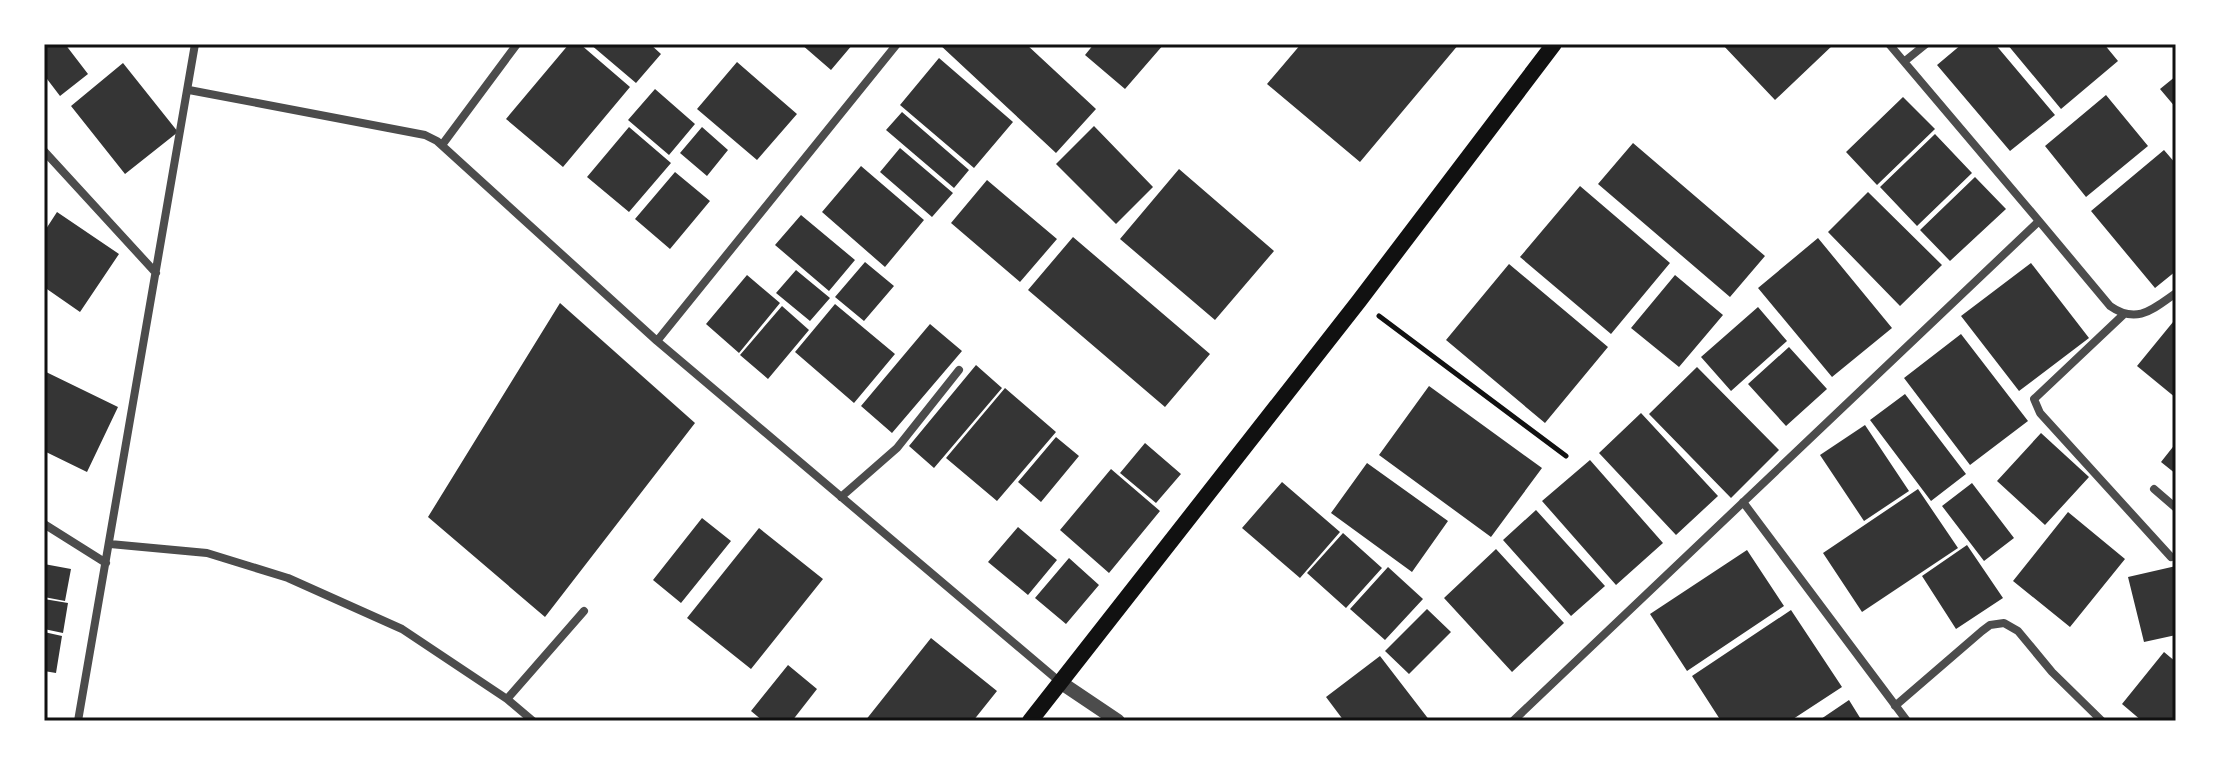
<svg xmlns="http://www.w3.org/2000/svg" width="2220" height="765" font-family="'Playfair Display',serif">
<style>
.building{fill:#353535}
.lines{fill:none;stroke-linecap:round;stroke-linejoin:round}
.path{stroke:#111;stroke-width:5}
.minor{stroke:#4c4c4c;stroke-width:8}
.tertiary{stroke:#4c4c4c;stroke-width:14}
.secondary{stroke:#111;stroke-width:16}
.neatline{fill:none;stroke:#111;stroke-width:3}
</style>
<rect width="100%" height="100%" fill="#fff"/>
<path class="building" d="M44 44H65L88 74 60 96 44 75Z
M569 44H580L630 87 563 167 506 119Z
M590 44H650L661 54 636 83Z
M801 44H853L831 70Z
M939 44H1026L1096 109 1056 153Z
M1094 44H1164L1125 89 1085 55Z
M1301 44H1459L1360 162 1267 84Z
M1722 44H1834L1775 100Z
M1962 44H1995L2055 115 2010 151 1937 65Z
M2007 44H2104L2118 61 2061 109Z
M939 58 1013 122 974 168 900 105Z
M737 62 797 114 757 160 697 109Z
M123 63 178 132 125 174 71 106Z
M2176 76V108L2160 89Z
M655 89 695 124 669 155 628 120Z
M2106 95 2148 146 2086 197 2045 146Z
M1903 97 1935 129 1877 185 1846 152Z
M902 112 969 170 954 188 886 130Z
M1094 126 1153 187 1116 224 1056 164Z
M629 127 671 163 629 212 587 177Z
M702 127 728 150 707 176 680 153Z
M1935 134 1972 173 1917 226 1880 187Z
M1633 143 1765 256 1730 297 1598 184Z
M900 148 953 193 932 217 880 172Z
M2164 150 2176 164V271L2155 288 2091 211Z
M861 166 924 220 885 267 822 212Z
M1179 169 1274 251 1215 320 1120 239Z
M675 172 710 201 670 249 635 219Z
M1975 177 2006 209 1950 261 1920 230Z
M987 180 1057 239 1020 282 951 223Z
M1580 186 1670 263 1611 334 1520 257Z
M1868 192 1942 265 1900 306 1828 232Z
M57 212 119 254 80 312 44 287V232Z
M801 215 855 260 829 291 775 245Z
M1073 237 1210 354 1165 407 1028 290Z
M1818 238 1892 328 1832 377 1758 288Z
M865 262 894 286 864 321 835 297Z
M2031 263 2089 338 2019 391 1961 316Z
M1509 264 1608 347 1545 423 1446 340Z
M796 270 830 298 810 321 776 293Z
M747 275 780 303 739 353 706 324Z
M1675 275 1723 315 1679 367 1631 328Z
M560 303 695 423 545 617 428 517Z
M835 304 895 354 854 403 795 352Z
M782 306 809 330 768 379 740 355Z
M1758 307 1787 341 1731 391 1701 357Z
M2173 322 2176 325V398L2137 366Z
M930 324 962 351 892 433 861 406Z
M1961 334 2028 421 1970 465 1904 378Z
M1789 347 1827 389 1786 426 1748 384Z
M976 365 1002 388 934 468 909 446Z
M1697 367 1779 450 1731 498 1649 414Z
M44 371 118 407 87 472 44 451Z
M1429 386 1542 468 1491 537 1379 455Z
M1005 388 1056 432 997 501 946 458Z
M1905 394 1966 474 1931 501 1870 420Z
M1641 413 1718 496 1676 535 1599 453Z
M1865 425 1909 491 1864 521 1820 455Z
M2041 433 2089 477 2045 525 1997 481Z
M1056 437 1079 456 1041 502 1018 482Z
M1145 443 1181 474 1156 503 1120 473Z
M2176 443V474L2161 462Z
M1590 460 1663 543 1616 585 1542 501Z
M1367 463 1448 521 1412 572 1331 513Z
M1111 469 1160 511 1109 573 1060 530Z
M1282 482 1340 532 1300 578 1242 528Z
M1972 483 2014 538 1984 561 1942 506Z
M1918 489 1958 548 1862 612 1823 553Z
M1536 510 1605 586 1571 616 1503 540Z
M2068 512 2125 559 2070 627 2013 581Z
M702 518 731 541 681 603 653 580Z
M1018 527 1057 560 1028 595 988 562Z
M759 528 823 579 751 669 687 618Z
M1343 533 1382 568 1346 608 1307 573Z
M1967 545 2003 598 1956 629 1922 576Z
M1496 549 1564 623 1512 672 1444 598Z
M1747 550 1784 606 1687 671 1650 614Z
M1069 558 1099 585 1066 624 1035 598Z
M44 564 71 569 65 601 44 597Z
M2176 566V635L2144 642 2128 577Z
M1388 567 1423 599 1385 640 1350 609Z
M44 599 68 603 63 633 44 629Z
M1427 609 1451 632 1409 674 1385 651Z
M1791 610 1842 687 1790 721H1721L1692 676Z
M44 632 62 636 56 673 44 671Z
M931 638 997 691 973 721H865Z
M2164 652 2176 662V716L2172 721H2142L2122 704Z
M1380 656 1430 721H1344L1326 697Z
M788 665 817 689 792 721H763L751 711Z
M1849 700 1862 721H1818Z"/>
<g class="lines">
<path class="path" d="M1379 316 1566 456"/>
<path class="minor" d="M1905 61 1926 44
M189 90 425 135 437 141 657 341 1060 682
M442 145 517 44
M44 151 156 273
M2039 221 2110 306C2137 325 2153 309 2176 293
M2123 315 2034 399 2040 413 2171 557
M657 341 897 44
M2154 489 2176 508
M841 497 897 448 959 370
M1743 502 1907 721
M44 524 106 563
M110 544 207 553 288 578 402 629 507 699
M1895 706 1982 631 1990 625 2004 623 2018 631 2052 672 2102 721
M78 721 195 44
M533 721 507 699 584 611
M1513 721 2039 221 1889 44"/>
<path class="tertiary" d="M1060 682 1118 721"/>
<path class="secondary" d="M1030 721 1359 301 1554 44"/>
</g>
<rect width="2220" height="765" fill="none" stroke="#ffffff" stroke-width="92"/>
<rect x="46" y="46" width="2128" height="673" class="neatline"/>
</svg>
